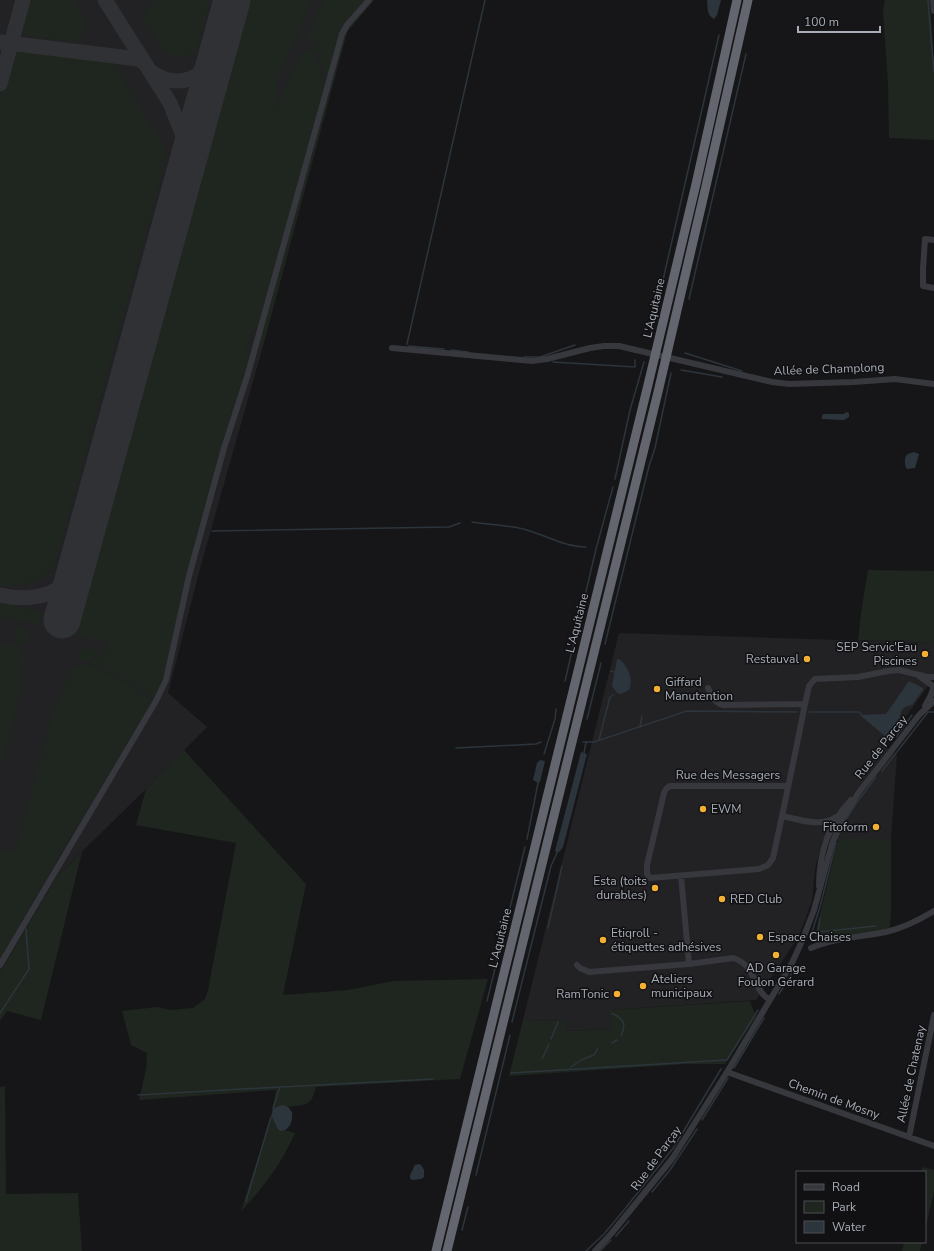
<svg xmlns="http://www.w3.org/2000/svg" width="934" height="1251" font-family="'Nunito Sans',sans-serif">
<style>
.built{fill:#222225}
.green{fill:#1e261f}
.water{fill:#2c353c}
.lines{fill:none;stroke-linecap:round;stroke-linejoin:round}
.stream{stroke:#2c353c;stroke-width:1.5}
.taxiway{stroke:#303135;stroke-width:15}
.runway{stroke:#303135;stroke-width:37}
.minor{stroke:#37383d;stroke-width:6}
.highway{stroke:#63666e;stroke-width:9}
.poi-dot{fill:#f2b134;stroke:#111113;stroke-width:1.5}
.labels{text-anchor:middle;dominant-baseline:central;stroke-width:3;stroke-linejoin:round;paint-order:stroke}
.street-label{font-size:12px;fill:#a8adb8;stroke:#111113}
.poi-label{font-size:12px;fill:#a8adb8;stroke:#111113;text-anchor:start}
</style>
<rect width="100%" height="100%" fill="#161618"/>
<path class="built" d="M0 0H374L347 32 263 346 201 565 168 693 207 727 146 789 58 875 0 973Z
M619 633 934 643V678L901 723 882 745 897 755 891 839H823L815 869 812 901 799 936 756 1000 610 1010 611 1029 565 1031 567 1021 523 1020Z"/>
<path class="green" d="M26 0H73L85 19 86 26 85 33 79 39 69 41 18 34Z
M155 0H210L197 48 189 54 180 57 171 56 163 50 142 17Z
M248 0H312L280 72 274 110 301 53 312 48 315 52 324 85 322 99 259 326 253 330 246 350 251 357 241 389 230 418 183 587 165 672 160 688 154 698 134 685 89 662 104 655 107 643 74 635Z
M324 0H366L346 23 326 84 319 52 308 38Z
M370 0H374L347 32 263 346 260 345 258 343 342 37 347 27Z
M885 0H930L934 72V140L889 138 888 83 883 12Z
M17 47 106 59 110 61 115 66 164 146 166 154 164 167 54 568C38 580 21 588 0 586V100L13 48Z
M868 570 934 571V643L858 640 861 613Z
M0 602 42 613 40 625 2 616 0 614Z
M17 627H21L28 634 26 644 18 643 14 637Z
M0 644 17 645 24 657 18 703 0 770Z
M89 647 93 648V651L97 652V656L85 661 78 658 80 651Z
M85 663 129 685 153 700 59 856 0 959V850L15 853 53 712 72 669Z
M184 750 306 884 283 995 348 990 394 981 488 979 460 1079 316 1087C311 1107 306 1104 288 1107L285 1106 273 1108 276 1090 139 1100 146 1069 147 1053 131 1045 122 1011 157 1007 170 1010 193 1008 205 999 208 990 236 843 136 825 146 789Z
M838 839H891V916L889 931 816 946V931Z
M82 852 41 1020 7 1011 0 1021V973L58 875Z
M750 1001 756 1017 725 1064H687L509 1076 523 1020 567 1021 566 1031 611 1029 609 1010Z
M5 1086 6 1194 78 1193 82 1251H0V1087Z
M271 1117H272L277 1128 295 1133C282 1163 263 1188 241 1211Z
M922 1167 934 1170V1192L925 1230V1172H921Z
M904 1242H922L920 1251H902Z"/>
<path class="water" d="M707 0H721L717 15 714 19C706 15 708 7 707 0Z
M846 412 849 413V417L844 420 822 419V415L824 414H844Z
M914 452 919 454 915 468 907 469C905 467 903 457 908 454 910 453 912 453 914 452Z
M617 659H619C628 666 634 679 629 690L621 694 617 693 612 686Z
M909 681 923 688V690L912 705C899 708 902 711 899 721 897 726 890 732 887 736H885L862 717V715L886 714Z
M581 752 587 754 563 847 560 851 557 853 555 851Z
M540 760 545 761 540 782 538 783 533 780 537 763Z
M283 1105 288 1107 292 1112C293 1121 290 1131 280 1131L277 1128 272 1117H271L273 1108Z
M419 1164 421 1165 424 1170V1177L421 1179 412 1180 410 1178V1175L415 1165Z"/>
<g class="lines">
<path class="stream" d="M928 0 934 72
M689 299 746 54
M650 337 719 35
M407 344 485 0
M408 346 444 349
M451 350 468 352
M685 353 742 371
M524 357H540L575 345
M553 362 635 367V360
M681 370 722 377
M615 479 630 410 644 362
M472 522C491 525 509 525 527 530 547 536 565 547 586 547
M212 531 449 527 460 523
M605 644 649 466 655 448 671 373
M611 671 614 672
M565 681 596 549 613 487
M809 712H859L862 715
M587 719 601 663
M640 727 642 716
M896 737 912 715
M599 740 610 697 613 695
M583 742H594L687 711 797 712
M456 748 536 744 541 742
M584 753 586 742
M544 754 555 719 556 709
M882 771 928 712H934
M847 818 855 805 876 777
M527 839 538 783
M820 918 818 932 876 926
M548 928 562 866
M812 932 820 907 836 843
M779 994 795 968
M487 1001 525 847
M0 1013 29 969 26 929
M612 1013C623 1019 627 1023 621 1036
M512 1022 551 866 557 853
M551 1039 558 1022
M612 1043 617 1040
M542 1059 549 1044
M727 1060 758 1010
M571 1067 581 1060 594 1055 598 1048
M734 1068 764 1018
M511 1073 726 1060
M281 1087 433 1079
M138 1095 280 1087 273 1108
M702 1120 728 1078
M476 1175 510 1035
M652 1192 670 1170 697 1129
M246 1201 271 1117
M462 1230 468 1207
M616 1236 629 1221
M586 1251 604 1234 624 1210 674 1147 721 1069
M600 1251 611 1240"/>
<path class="taxiway" d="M105 0 170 103 184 138 188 160
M0 42 138 59 145 63
M150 71C167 84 188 85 203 70 210 63 214 54 219 46
M0 84 23 0
M0 595C21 600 46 599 63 585 68 581 72 574 75 570"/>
<path class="runway" d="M62 620 232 0"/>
<path class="minor" d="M933 0 934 11
M934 240 925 239 923 269V286L934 288
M392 348 532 361 547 359 590 348 604 346H619L772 382 789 384 854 382 895 379 934 384
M919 676 933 686
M708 688C711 696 715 703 723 705L805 704 809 686 815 679 858 677 888 671 899 670 927 677H934
M925 706 931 695 933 688
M788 786H670L666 789 664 793 647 865V874L650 878 759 869 768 865 773 858C784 807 795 755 805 704
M782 816C798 819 821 828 836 817
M681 876 689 964
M819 886C819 854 828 824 851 800
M811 948C834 938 861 937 886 932 903 928 919 920 934 911
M0 965 156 701 166 680 189 576 224 448 247 377 342 34 347 25 369 0
M577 965 580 968 589 972 689 964 733 958C758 966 751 989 770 1000
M727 1072 934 1146
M909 1137 934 1015
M595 1251 611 1234 672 1159 727 1072 792 963 802 941 814 910 832 844 843 818 859 792 878 768 919 715 934 701"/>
<path class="highway" d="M436 1251 647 389 696 184 737 0
M447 1251 658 392 706 186 748 0"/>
</g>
<g class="poi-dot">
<circle cx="925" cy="654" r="4"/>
<circle cx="807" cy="659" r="4"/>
<circle cx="657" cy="689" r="4"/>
<circle cx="703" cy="809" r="4"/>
<circle cx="876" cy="827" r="4"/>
<circle cx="655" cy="888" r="4"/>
<circle cx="722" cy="899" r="4"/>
<circle cx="760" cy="937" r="4"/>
<circle cx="603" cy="940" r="4"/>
<circle cx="776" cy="955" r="4"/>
<circle cx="643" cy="986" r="4"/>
<circle cx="617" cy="994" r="4"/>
</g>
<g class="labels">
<g class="street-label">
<text transform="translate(654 308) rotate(-77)">L'Aquitaine</text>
<text transform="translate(829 369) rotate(-2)">Allée de Champlong</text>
<text transform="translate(577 623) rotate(-76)">L'Aquitaine</text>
<text transform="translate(881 747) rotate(-52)">Rue de Parcay</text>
<text x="728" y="775">Rue des Messagers</text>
<text transform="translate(500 938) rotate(-76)">L'Aquitaine</text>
<text transform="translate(911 1074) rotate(-78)">Allée de Chatenay</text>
<text transform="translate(834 1099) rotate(20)">Chemin de Mosny</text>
<text transform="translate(656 1158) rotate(-54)">Rue de Parçay</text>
</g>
<g class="poi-label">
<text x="917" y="647" text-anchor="end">SEP Servic'Eau<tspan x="917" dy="14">Piscines</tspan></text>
<text x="799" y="659" text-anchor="end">Restauval</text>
<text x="665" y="682">Giffard<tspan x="665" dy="14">Manutention</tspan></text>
<text x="711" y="809">EWM</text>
<text x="868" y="827" text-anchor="end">Fitoform</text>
<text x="647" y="881" text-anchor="end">Esta (toits<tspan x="647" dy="14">durables)</tspan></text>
<text x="730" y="899">RED Club</text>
<text x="611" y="933">Etiqroll -<tspan x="611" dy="14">étiquettes adhésives</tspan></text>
<text x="768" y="937">Espace Chaises</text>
<text x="776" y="968" text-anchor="middle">AD Garage<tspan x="776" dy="14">Foulon Gérard</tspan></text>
<text x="651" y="979">Ateliers<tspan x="651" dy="14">municipaux</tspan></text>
<text x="609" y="994" text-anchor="end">RamTonic</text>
</g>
</g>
<rect x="796" y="1171" width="130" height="72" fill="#111113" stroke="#4d4f55"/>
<rect x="804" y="1184" width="20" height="6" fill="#37383d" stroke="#4d4f55"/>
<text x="832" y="1191" font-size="12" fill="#a8adb8">Road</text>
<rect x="804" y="1201" width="20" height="12" fill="#1e261f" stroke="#4d4f55"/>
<text x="832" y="1211" font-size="12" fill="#a8adb8">Park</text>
<rect x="804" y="1221" width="20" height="12" fill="#2c353c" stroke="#4d4f55"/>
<text x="832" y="1231" font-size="12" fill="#a8adb8">Water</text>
<path d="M798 26v6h82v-6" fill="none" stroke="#a8adb8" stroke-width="2"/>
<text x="804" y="26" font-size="12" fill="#a8adb8" stroke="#111113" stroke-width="3" paint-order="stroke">100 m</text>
</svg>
